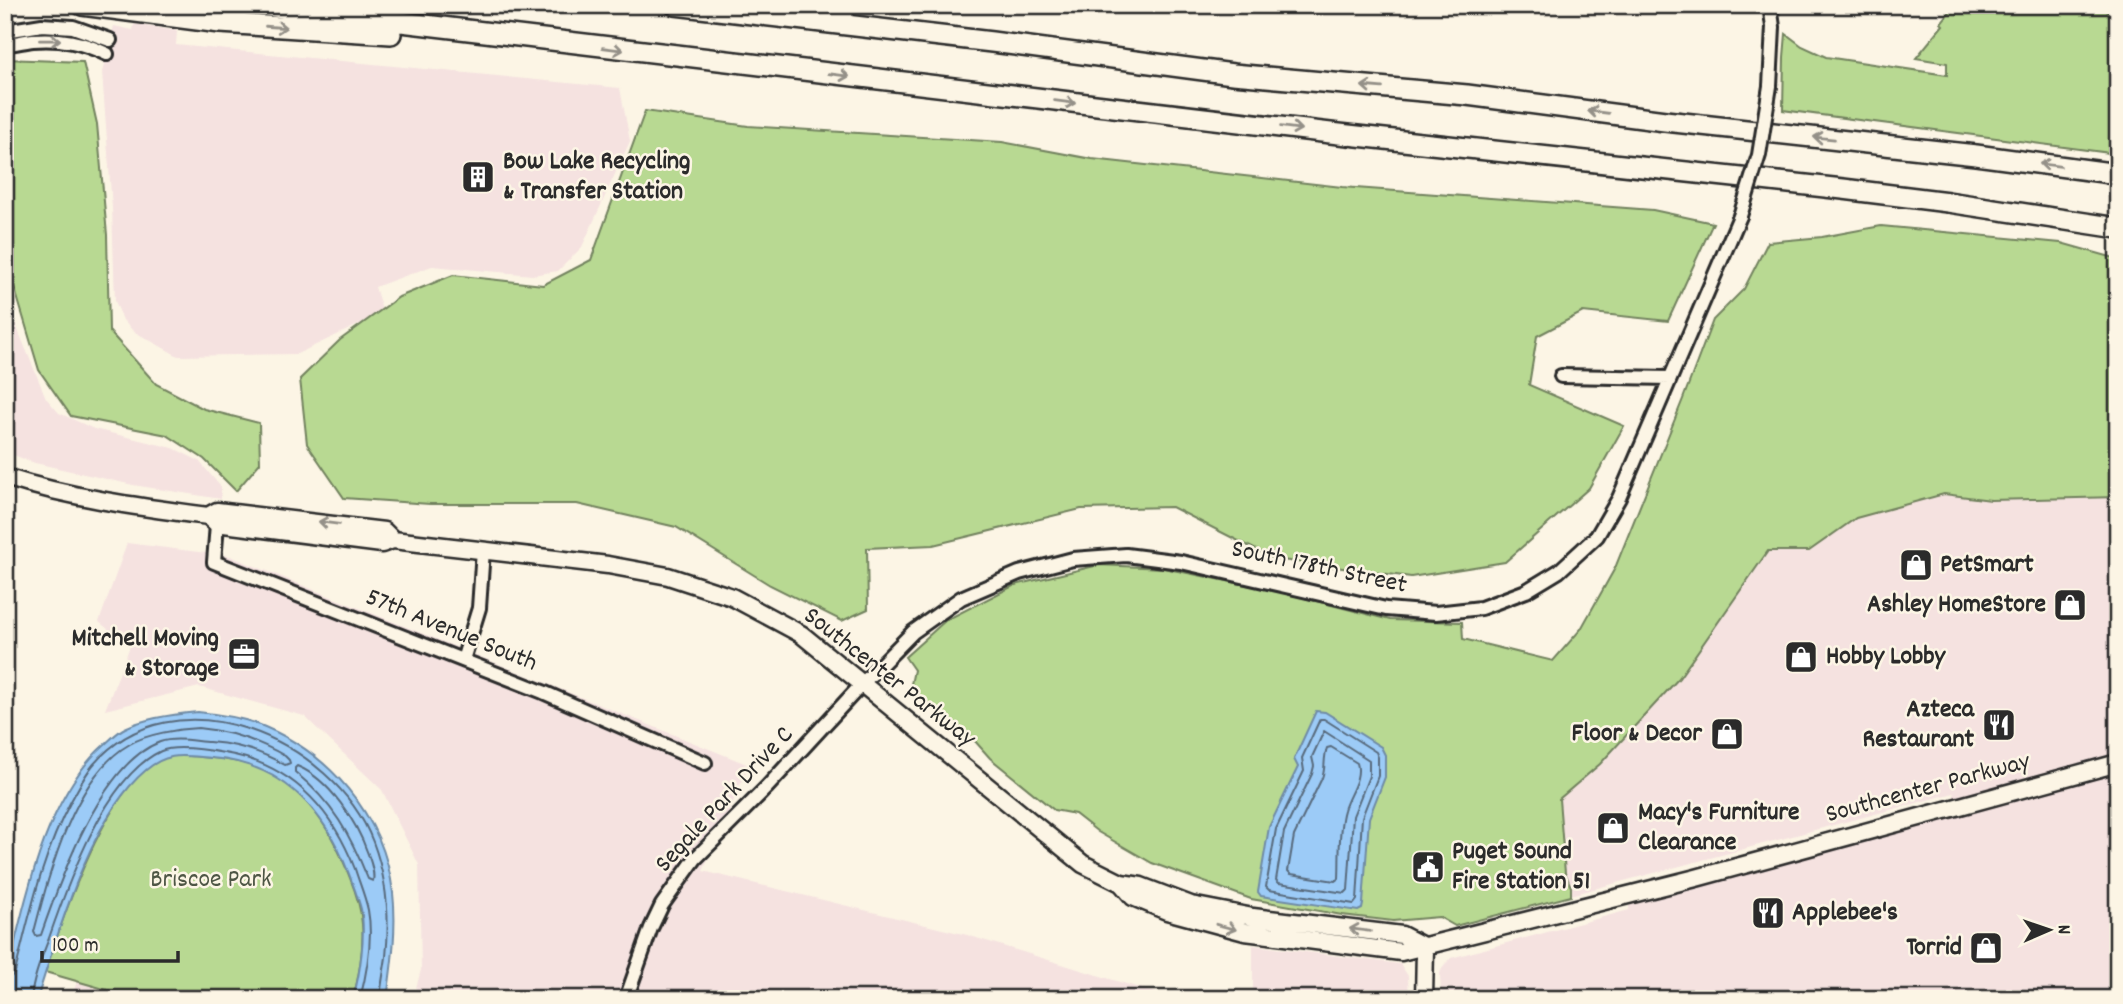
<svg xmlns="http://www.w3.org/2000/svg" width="2123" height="1004" font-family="Dekko,sans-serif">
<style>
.built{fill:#f5e2e0}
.green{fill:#b8d992;stroke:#72825e;stroke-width:2}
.water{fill:#9ccbf7;stroke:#6f8ba5;stroke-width:2}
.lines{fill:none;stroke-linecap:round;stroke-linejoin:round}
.shore{stroke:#586b7d;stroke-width:2}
.minor-casing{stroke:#2b2b2b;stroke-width:18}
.major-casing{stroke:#2b2b2b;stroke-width:21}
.highway-casing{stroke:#2b2b2b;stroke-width:24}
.minor{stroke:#fcf5e5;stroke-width:12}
.major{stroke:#fcf5e5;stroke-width:16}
.highway{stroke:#fcf5e5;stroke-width:19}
.minor-bridge-casing{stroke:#2b2b2b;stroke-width:18;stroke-linecap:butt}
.minor-bridge{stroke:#fcf5e5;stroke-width:12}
.oneway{stroke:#949088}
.labels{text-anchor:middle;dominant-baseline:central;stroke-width:5;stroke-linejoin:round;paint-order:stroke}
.poi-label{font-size:26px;font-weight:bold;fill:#2b2b2b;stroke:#fcf5e5;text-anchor:start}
.street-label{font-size:26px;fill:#2b2b2b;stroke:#fcf5e5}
.park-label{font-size:26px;fill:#4e5645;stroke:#fcf5e5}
</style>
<rect width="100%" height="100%" fill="#fcf5e5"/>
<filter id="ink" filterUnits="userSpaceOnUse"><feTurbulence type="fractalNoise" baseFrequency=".0143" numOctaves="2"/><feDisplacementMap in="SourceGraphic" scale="14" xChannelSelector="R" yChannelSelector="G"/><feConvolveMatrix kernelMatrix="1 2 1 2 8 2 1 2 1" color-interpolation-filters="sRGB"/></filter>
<g filter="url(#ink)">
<path class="built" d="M134 24 177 31 176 45 620 88 630 141 582 247 558 271 532 275 432 266 375 287 383 313 297 354 178 356 133 331 123 320 115 301 112 208 102 72 114 26 133 30Z
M5 313 15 323 46 398 59 413 94 429 173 448 199 461 221 487V499L133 485 35 463 5 452Z
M1944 494 1991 500 2118 497V999H1441L1440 973 1444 965 1451 958 1629 910V895L1953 808 1954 793 1455 926 1439 917 1393 921 1378 919 1384 824 1679 678 1768 551H1809L1856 518Z
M127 543 230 556 749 765 703 871 967 935 1175 999H413L421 970 419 865 382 790 304 716 199 687 105 710 130 646 99 622Z
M1253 945 1400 964 1408 976 1409 999H1253Z
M77 981 139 999H71Z"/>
<path class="green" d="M1955 5H2104L2118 33V154L1783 110 1784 57 1786 34 1802 46 1826 57 1947 75V63L1916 58 1943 25 1941 23Z
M5 59 83 62 97 124 107 235 109 331 156 384 204 409 259 423 260 463 236 491 204 459 167 435 71 416 39 370 14 286 5 279Z
M645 111 748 126 1002 142 1092 159 1342 187 1653 210 1713 223 1668 321 1583 312 1537 336 1529 385 1624 426 1589 488 1505 562 1411 577 1274 559 1172 507 1081 509 933 545 867 548 868 609 842 621 770 585 676 527 577 504H430L344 498 307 444 300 379 340 340 399 297 453 275 543 285 591 260Z
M1881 226 2061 243 2118 259V497L1991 500 1944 494 1856 518 1809 551H1768L1679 678 1600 764 1559 799 1565 873 1571 887V896L1455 926 1439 917 1393 921 1342 915 1251 899 1152 863 1098 832 1075 814 1054 810 990 758 974 740 910 689 914 670 905 657 946 620 1015 585 1099 565 1163 568 1281 592 1390 620 1462 622 1463 639 1553 661 1581 629 1615 568 1683 399 1713 320 1744 289 1768 242 1822 237Z
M176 755C203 757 231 758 256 767 305 785 333 832 350 878 356 893 361 908 362 924 364 948 359 976 353 999H139L45 972C62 920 113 760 176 755Z"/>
<path class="water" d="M1316 711 1325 712 1381 747 1385 755V777L1369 818 1363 904 1362 909 1358 911 1261 896 1258 892 1269 827 1298 767 1294 759Z
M198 712C217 714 237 717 255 723 328 750 384 815 393 893 397 928 392 963 387 999H353C360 974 366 934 361 909 358 897 353 885 349 874 325 810 282 763 211 758 184 756 168 751 146 770 90 817 59 931 37 999H5V984C24 907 43 799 104 745 111 739 117 732 125 728 145 718 176 714 198 712Z"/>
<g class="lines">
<path class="shore" d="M1320 719H1324L1376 752 1378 757V776L1362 817 1357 900 1354 904 1269 890 1266 887 1276 829 1304 771 1302 758Z
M198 728C230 731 257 740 285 756L289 760 290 763 285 765C261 751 236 744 209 742 193 741 175 737 160 742 101 763 60 880 41 935L36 936 34 932C49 874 74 775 130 744 147 734 178 729 198 728Z
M1324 731 1369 760V776L1353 816 1348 890 1345 893 1279 883 1276 880 1284 832 1312 774 1314 766 1312 757Z
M1331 747 1357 763C1362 779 1348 795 1344 810 1338 830 1340 858 1339 878L1335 881 1291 874 1288 871 1294 836 1322 778C1326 768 1323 759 1327 748Z
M297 766C329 779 357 822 368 854 371 863 375 873 373 881L368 879C350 834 333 803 295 772V768Z
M5 978 11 977 15 972C30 914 42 855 71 801 78 789 84 776 93 765 173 670 334 739 373 842 387 879 390 918 386 957 384 971 381 985 380 999
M31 999C33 978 42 957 49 938 68 883 105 777 161 751 175 745 208 750 224 753 291 764 331 807 355 869 359 882 365 896 368 910 373 937 367 972 360 999"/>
<defs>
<path id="minor" d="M5 31 42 25 73 27 110 40
M5 44C15 44 23 41 33 40 62 38 81 42 107 54
M1770 86 1773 27 1770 5
M1561 376 1670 378
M217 524 214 562 543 692 705 763
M463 660 479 608 483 550
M626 999 651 928 662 905 695 859 767 787 862 684 913 632 961 598 1019 573 1073 559 1126 555 1181 562 1386 609 1436 613 1481 608 1526 591 1559 571 1597 536 1619 498 1740 216"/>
<path id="major" d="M5 477C71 498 140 507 208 516L216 523 382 544 393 540 608 565 668 576 732 597 801 634 1083 864 1121 883 1141 886 1191 905 1253 917 1402 935 1425 947
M208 516 217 511 384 531 393 540
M1121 883 1133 897 1167 911 1245 932 1401 952 1696 878 2118 763
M1424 999 1425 947"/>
<path id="highway" d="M82 5 220 23 391 34
M258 5 1339 134 1843 189 1948 202 2118 228
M675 5 992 42 1233 74 1467 95 1665 121 1976 155 2118 174
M806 5 843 14"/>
</defs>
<use href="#minor" class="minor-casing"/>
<use href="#major" class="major-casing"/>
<use href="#highway" class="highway-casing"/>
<use href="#minor" class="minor"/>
<use href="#major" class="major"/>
<use href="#highway" class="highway"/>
<defs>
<path id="minor-bridge" d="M1740 216 1759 155 1770 86"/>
</defs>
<use href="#minor-bridge" class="minor-bridge-casing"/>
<use href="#minor-bridge" class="minor-bridge"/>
</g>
<defs><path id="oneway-shaft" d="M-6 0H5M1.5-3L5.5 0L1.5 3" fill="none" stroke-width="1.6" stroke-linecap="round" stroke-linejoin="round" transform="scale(1.75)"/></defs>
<g class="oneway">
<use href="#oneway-shaft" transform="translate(276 27) rotate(4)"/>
<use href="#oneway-shaft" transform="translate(50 40) rotate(-1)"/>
<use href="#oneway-shaft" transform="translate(613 49) rotate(7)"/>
<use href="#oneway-shaft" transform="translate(839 75) rotate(7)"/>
<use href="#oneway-shaft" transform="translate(1372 87) rotate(-175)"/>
<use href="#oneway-shaft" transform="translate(1065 102) rotate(7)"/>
<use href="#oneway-shaft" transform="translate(1598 112) rotate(-173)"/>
<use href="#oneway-shaft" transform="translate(1291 128) rotate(7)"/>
<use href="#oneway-shaft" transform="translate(1824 138) rotate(-174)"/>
<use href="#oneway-shaft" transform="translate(2050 165) rotate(-172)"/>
<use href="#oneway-shaft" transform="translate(329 523) rotate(-173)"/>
<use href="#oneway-shaft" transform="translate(1226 927) rotate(15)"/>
<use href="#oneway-shaft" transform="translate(1360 930) rotate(-173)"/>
</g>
</g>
<defs>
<symbol id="building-square" viewBox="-11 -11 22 22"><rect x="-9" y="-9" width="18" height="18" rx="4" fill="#2b2b2b" stroke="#fcf5e5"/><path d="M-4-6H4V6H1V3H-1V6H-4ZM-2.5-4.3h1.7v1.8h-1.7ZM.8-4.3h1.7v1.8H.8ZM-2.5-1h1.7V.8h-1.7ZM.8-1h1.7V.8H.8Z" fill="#fff"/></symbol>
<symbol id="shop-square" viewBox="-11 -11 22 22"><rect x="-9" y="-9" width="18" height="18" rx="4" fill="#2b2b2b" stroke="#fcf5e5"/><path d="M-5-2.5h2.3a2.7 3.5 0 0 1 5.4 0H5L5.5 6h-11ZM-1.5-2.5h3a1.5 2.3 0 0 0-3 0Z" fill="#fff"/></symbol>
<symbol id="office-square" viewBox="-11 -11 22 22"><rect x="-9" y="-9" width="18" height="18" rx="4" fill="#2b2b2b" stroke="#fcf5e5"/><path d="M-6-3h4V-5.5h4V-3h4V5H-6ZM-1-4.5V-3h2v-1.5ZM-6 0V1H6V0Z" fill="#fff"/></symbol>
<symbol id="restaurant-square" viewBox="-11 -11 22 22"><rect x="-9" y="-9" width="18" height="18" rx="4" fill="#2b2b2b" stroke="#fcf5e5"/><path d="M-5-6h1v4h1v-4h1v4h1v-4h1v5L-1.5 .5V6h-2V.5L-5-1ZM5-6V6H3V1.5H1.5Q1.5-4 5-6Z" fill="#fff"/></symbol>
<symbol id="civic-square" viewBox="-11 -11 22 22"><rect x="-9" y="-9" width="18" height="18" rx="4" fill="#2b2b2b" stroke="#fcf5e5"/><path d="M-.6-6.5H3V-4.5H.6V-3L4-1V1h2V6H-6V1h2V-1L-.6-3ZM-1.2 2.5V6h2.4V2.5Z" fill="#fff"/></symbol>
</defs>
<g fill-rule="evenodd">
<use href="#building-square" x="459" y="158" width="38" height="38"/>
<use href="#shop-square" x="1897" y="546" width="38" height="38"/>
<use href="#shop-square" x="2051" y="586" width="38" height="38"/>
<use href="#office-square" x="225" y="635" width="38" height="38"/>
<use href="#shop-square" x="1782" y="638" width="38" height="38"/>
<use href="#restaurant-square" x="1980" y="706" width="38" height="38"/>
<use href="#shop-square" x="1708" y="715" width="38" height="38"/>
<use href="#shop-square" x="1594" y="809" width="38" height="38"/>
<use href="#civic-square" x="1409" y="848" width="38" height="38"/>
<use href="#restaurant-square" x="1749" y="894" width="38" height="38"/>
<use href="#shop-square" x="1967" y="929" width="38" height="38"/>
</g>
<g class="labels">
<g class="poi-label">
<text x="503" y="162">Bow Lake Recycling<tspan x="503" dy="30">&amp; Transfer Station</tspan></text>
<text x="1940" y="565">PetSmart</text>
<text x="2046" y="605" text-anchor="end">Ashley HomeStore</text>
<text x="219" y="639" text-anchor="end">Mitchell Moving<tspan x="219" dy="30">&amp; Storage</tspan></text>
<text x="1826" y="657">Hobby Lobby</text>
<text x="1974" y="710" text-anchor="end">Azteca<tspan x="1974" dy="30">Restaurant</tspan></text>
<text x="1702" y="734" text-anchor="end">Floor &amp; Decor</text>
<text x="1638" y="813">Macy's Furniture<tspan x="1638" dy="30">Clearance</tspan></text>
<text x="1452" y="852">Puget Sound<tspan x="1452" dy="30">Fire Station 51</tspan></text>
<text x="1792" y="913">Applebee's</text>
<text x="1962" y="948" text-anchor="end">Torrid</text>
</g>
<g class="street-label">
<text transform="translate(1319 568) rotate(12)">South 178th Street</text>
<text transform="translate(451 631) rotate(22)">57th Avenue South</text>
<text transform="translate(889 678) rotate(38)">Southcenter Parkway</text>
<text transform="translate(1928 789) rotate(-15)">Southcenter Parkway</text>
<text transform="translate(725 800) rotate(-47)">Segale Park Drive C</text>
</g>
<g class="park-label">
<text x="211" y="880">Briscoe Park</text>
</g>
</g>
<rect width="2123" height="1004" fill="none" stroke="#fcf5e5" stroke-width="28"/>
<rect x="14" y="14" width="2095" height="976" fill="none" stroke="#2b2b2b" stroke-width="2.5" filter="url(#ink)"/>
<g transform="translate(2049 930) rotate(88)" stroke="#fcf5e5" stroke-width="5" paint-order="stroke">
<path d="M0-5L12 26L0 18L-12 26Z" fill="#2b2b2b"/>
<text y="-10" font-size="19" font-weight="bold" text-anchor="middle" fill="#2b2b2b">N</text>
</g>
<path d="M42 951v10h136v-10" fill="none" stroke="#2b2b2b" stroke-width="3.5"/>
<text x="52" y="951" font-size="21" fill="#2b2b2b" stroke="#fcf5e5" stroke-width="5" paint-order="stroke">100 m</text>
</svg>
